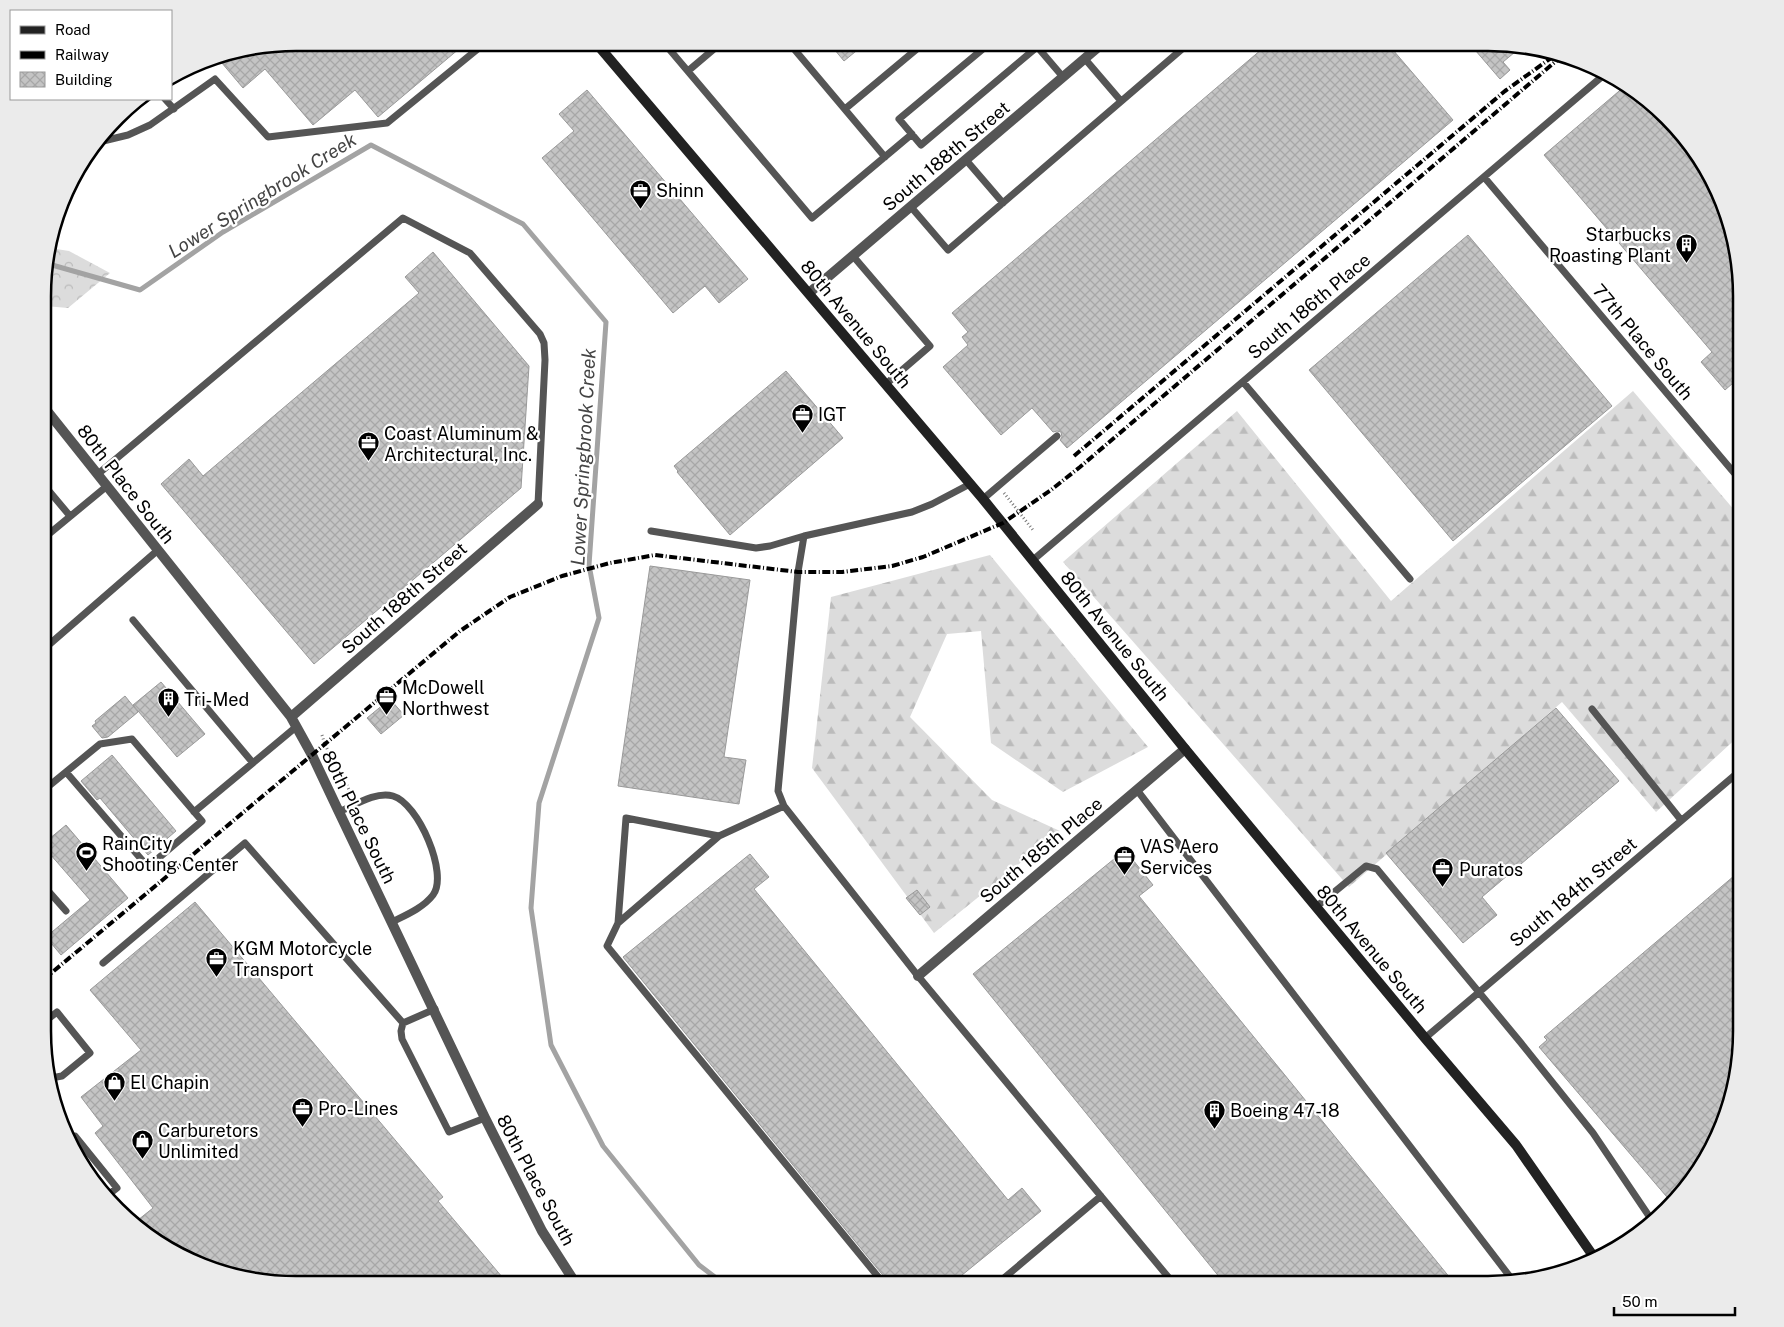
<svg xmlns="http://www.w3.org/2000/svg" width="1784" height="1327" font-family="'Public Sans',sans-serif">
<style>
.forest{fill:url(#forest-firs)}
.park{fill:url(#park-crowns)}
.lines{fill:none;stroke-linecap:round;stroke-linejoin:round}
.stream{stroke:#a3a3a3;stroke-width:5}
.building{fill:url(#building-cross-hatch);stroke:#999}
.path{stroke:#777;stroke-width:3;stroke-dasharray:1 2.5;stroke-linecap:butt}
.lane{stroke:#555;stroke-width:7}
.street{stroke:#555;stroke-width:10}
.secondary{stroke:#222;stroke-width:10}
.rail{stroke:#000;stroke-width:4;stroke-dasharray:8 2.5 1 2.5;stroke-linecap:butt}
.labels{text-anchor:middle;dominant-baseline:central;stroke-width:4.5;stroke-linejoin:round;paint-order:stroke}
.street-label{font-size:18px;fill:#000;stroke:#fff}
.poi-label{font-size:18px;fill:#000;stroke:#fff;text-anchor:start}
.water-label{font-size:19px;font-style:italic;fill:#444;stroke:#fff}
.rim{fill:none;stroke:#000;stroke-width:2.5}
</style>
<defs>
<pattern id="forest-firs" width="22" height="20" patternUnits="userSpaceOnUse" patternTransform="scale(1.25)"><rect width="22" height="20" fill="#dcdcdc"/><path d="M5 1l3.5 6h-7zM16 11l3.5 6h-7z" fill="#bbb"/></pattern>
<pattern id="park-crowns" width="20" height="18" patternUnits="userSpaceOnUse" patternTransform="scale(1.25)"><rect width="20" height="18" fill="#dcdcdc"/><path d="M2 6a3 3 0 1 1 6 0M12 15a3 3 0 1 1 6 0" fill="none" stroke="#bbb"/></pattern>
<pattern id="building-cross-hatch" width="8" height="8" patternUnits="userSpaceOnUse" patternTransform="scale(1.25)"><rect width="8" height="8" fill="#c4c4c4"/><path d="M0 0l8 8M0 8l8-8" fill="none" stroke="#a7a7a7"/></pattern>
</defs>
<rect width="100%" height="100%" fill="#fff"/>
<path class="forest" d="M1633 391 1741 518V734L1656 812 1562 702 1349 887 1063 562 1237 411 1391 601Z
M990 555 1148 747 1063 792 991 743 981 631 947 634 910 717 992 800 1060 831 934 933 812 768 831 597Z"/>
<path class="park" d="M50 248 69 251 110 273 68 308 45 306V263Z"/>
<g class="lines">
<path class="stream" d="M45 263 140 290 223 232 371 145 523 224 606 322 589 565 599 618 539 803 531 908 551 1045 603 1146 699 1265 724 1284"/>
</g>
<path class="building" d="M296 42H297L466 43 378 117 355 90 313 125 265 69 243 88 216 56Z
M829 43H866L844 61Z
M1269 43H1387L1453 120 1067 448 1060 440 1062 437 1061 432 1057 431 1053 432 1032 408 1001 435 943 367 968 345 962 337 968 332 952 313Z
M1469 43H1504L1521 47 1503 62 1510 70 1500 79Z
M1625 86 1655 105 1715 184 1733 231 1742 296 1741 376 1725 390 1701 362 1712 352 1544 155Z
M587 90 748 279 719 303 705 286 673 313 542 158 574 131 559 114Z
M1468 235 1612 406 1453 541 1309 370Z
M433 252 529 366 521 488 314 664 161 484 189 459 203 476 419 293 405 277Z
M786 371 843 438 730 535 677 472 678 471 674 466Z
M650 566 750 580 724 757 746 760 739 804 618 786Z
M161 682 205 734 177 757 133 705Z
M125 696 138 712 108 737 102 738 92 726 96 723 95 721Z
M390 699 404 715 381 734 367 718Z
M1556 708 1619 781 1482 897 1497 915 1463 943 1386 853Z
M112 755 176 831 148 855 100 798 97 800 81 781Z
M66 825 128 898 61 955 46 937 90 900 43 846V844Z
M1125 850 1153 885 1139 896 1455 1284H1225L973 974Z
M750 854 769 877 754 889 1008 1200 1022 1188 1041 1211 951 1284H890L623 957Z
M1741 870V1048L1722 1128 1679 1198 1672 1203 1539 1047 1547 1040 1544 1037Z
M917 890 930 907 920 915 906 898Z
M195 902 443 1197 438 1201 508 1284H280L199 1265 133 1224 153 1208 95 1133 103 1126 81 1097 141 1050 90 990Z"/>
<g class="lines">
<path class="path" d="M1004 493 1033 530
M322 735C328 757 343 773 351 795"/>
<path class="lane" d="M664 43 812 218 912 134
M789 43 885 157
M990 43 899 119 921 145 1037 47
M1034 43 1063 77
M1085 59 1121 101
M688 71 721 43
M165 99 174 109
M845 109 924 43
M99 142 128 135 150 125 215 79 268 137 387 123 485 43
M966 160 1003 203
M1484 177 1741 481
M911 207 948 250 1189 43
M853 256 930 346 886 384
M1243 382 1410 579
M98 474 403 218 470 253 540 334 544 343 545 360 538 504
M970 484 932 504 912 512 804 536 798 572 778 791 784 806 918 976 1174 1284
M44 485 70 516
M983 499 1057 436
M651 531 756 548 770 546 804 536
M44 538 107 486
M1033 560 1605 74
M133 620 253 763
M44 649 158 550
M1592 709 1681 820
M44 790 100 744 132 739 202 821 148 867 66 772
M1137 790 1514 1282
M194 812 296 727
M339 812C355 805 376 791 393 796 418 803 449 874 433 895 423 908 406 915 392 922
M719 836 618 923 626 818 719 836 784 806
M43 885 66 911
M1316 907 1366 866 1377 869 1521 1043 1593 1133 1651 1219
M618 923 607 946 884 1284
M103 963 245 843 403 1023 435 1009
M43 1023 57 1012 90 1053 62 1076 51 1078
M403 1023 401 1031 402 1039 449 1132 485 1118
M1425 1038 1741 770
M67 1137 75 1136 117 1188 108 1195
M997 1284 1101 1196"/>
<path class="street" d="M809 293 1103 43
M44 407 291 717 312 755 339 812 485 1118 542 1231 576 1284
M291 717 538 504
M918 976 1185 749"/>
<path class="secondary" d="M596 43 983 499 1185 749 1425 1038 1516 1145 1596 1260"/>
<path class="rail" d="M1074 456 1505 91 1551 58
M43 980 460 631 510 597 562 576 610 563 655 555 798 572H842L892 566 923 557 1003 523 1051 490 1080 467 1562 56"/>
</g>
<defs>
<symbol id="office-pin" viewBox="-11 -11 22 30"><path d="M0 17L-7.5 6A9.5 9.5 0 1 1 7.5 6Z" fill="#000" stroke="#fff"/><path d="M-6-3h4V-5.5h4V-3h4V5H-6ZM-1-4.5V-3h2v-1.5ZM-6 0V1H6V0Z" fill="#fff"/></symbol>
<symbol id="building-pin" viewBox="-11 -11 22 30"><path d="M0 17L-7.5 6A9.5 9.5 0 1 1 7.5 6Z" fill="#000" stroke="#fff"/><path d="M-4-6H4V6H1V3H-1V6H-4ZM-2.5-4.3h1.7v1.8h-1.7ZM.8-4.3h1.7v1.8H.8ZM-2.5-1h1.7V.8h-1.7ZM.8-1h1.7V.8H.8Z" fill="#fff"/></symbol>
<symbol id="stadium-pin" viewBox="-11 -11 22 30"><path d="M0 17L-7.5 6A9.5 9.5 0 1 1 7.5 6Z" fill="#000" stroke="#fff"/><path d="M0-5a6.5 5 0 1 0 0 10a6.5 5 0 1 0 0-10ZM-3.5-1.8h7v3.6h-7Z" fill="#fff"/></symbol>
<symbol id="shop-pin" viewBox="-11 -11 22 30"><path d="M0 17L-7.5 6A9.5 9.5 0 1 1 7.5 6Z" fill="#000" stroke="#fff"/><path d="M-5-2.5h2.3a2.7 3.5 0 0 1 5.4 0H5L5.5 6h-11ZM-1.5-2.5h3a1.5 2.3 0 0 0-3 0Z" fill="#fff"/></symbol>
</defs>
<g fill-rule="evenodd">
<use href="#office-pin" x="628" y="178" width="25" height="34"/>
<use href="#building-pin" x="1674" y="232" width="25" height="34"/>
<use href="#office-pin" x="790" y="402" width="25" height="34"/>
<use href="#office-pin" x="356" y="430" width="25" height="34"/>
<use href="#office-pin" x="374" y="684" width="25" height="34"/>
<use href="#building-pin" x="156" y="686" width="25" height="34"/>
<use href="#stadium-pin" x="74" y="840" width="25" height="34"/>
<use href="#office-pin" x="1112" y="844" width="25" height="34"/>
<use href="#office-pin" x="1430" y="856" width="25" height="34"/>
<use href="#office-pin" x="204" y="946" width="25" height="34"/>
<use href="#shop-pin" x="102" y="1070" width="25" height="34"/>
<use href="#office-pin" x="290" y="1096" width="25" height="34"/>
<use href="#building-pin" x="1202" y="1098" width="25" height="34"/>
<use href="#shop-pin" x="130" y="1128" width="25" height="34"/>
</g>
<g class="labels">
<g class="street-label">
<text transform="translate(946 156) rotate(-40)">South 188th Street</text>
<text transform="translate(1309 306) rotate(-40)">South 186th Place</text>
<text transform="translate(856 324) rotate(50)">80th Avenue South</text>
<text transform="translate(1643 342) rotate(50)">77th Place South</text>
<text transform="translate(126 484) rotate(52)">80th Place South</text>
<text transform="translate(404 598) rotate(-41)">South 188th Street</text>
<text transform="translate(1115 636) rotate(51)">80th Avenue South</text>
<text transform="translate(359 817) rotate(64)">80th Place South</text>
<text transform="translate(1041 850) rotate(-40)">South 185th Place</text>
<text transform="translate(1573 892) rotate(-40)">South 184th Street</text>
<text transform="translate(1372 949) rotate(50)">80th Avenue South</text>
<text transform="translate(536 1180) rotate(62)">80th Place South</text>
</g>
<g class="poi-label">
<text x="656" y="190">Shinn</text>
<text x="1671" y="234" text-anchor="end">Starbucks<tspan x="1671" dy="21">Roasting Plant</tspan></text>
<text x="818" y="414">IGT</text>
<text x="384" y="433">Coast Aluminum &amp;<tspan x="384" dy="21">Architectural, Inc.</tspan></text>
<text x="402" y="687">McDowell<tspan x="402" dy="21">Northwest</tspan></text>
<text x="184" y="699">Tri-Med</text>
<text x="102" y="843">RainCity<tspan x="102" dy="21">Shooting Center</tspan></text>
<text x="1140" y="846">VAS Aero<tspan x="1140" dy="21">Services</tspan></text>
<text x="1459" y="869">Puratos</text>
<text x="233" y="948">KGM Motorcycle<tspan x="233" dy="21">Transport</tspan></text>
<text x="130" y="1082">El Chapin</text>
<text x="318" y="1108">Pro-Lines</text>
<text x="1230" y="1110">Boeing 47-18</text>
<text x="158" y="1130">Carburetors<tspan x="158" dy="21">Unlimited</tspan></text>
</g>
<g class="water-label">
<text transform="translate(262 195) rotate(-32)">Lower Springbrook Creek</text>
<text transform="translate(583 457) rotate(-87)">Lower Springbrook Creek</text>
</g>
</g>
<path d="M0 0H1784V1327H0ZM296 51H1488A245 245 0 0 1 1733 296V1031A245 245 0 0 1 1488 1276H296A245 245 0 0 1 51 1031V296A245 245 0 0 1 296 51Z" fill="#ebebeb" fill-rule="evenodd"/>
<path class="rim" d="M296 51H1488A245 245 0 0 1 1733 296V1031A245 245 0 0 1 1488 1276H296A245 245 0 0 1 51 1031V296A245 245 0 0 1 296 51Z"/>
<rect x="10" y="10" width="162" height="90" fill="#ffffff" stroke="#999999"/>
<rect x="20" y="26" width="25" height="8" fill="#222222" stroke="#999999"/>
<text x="55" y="35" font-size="15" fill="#000000">Road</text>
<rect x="20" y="51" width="25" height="8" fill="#000000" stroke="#999999"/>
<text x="55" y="60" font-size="15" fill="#000000">Railway</text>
<rect x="20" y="72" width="25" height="15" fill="url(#building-cross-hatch)" stroke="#999999"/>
<text x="55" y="85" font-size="15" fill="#000000">Building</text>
<path d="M1614 1307v8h121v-8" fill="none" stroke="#000000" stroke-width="2.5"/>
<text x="1622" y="1307" font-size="15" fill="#000000" stroke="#ffffff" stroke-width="4" paint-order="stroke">50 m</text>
</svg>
